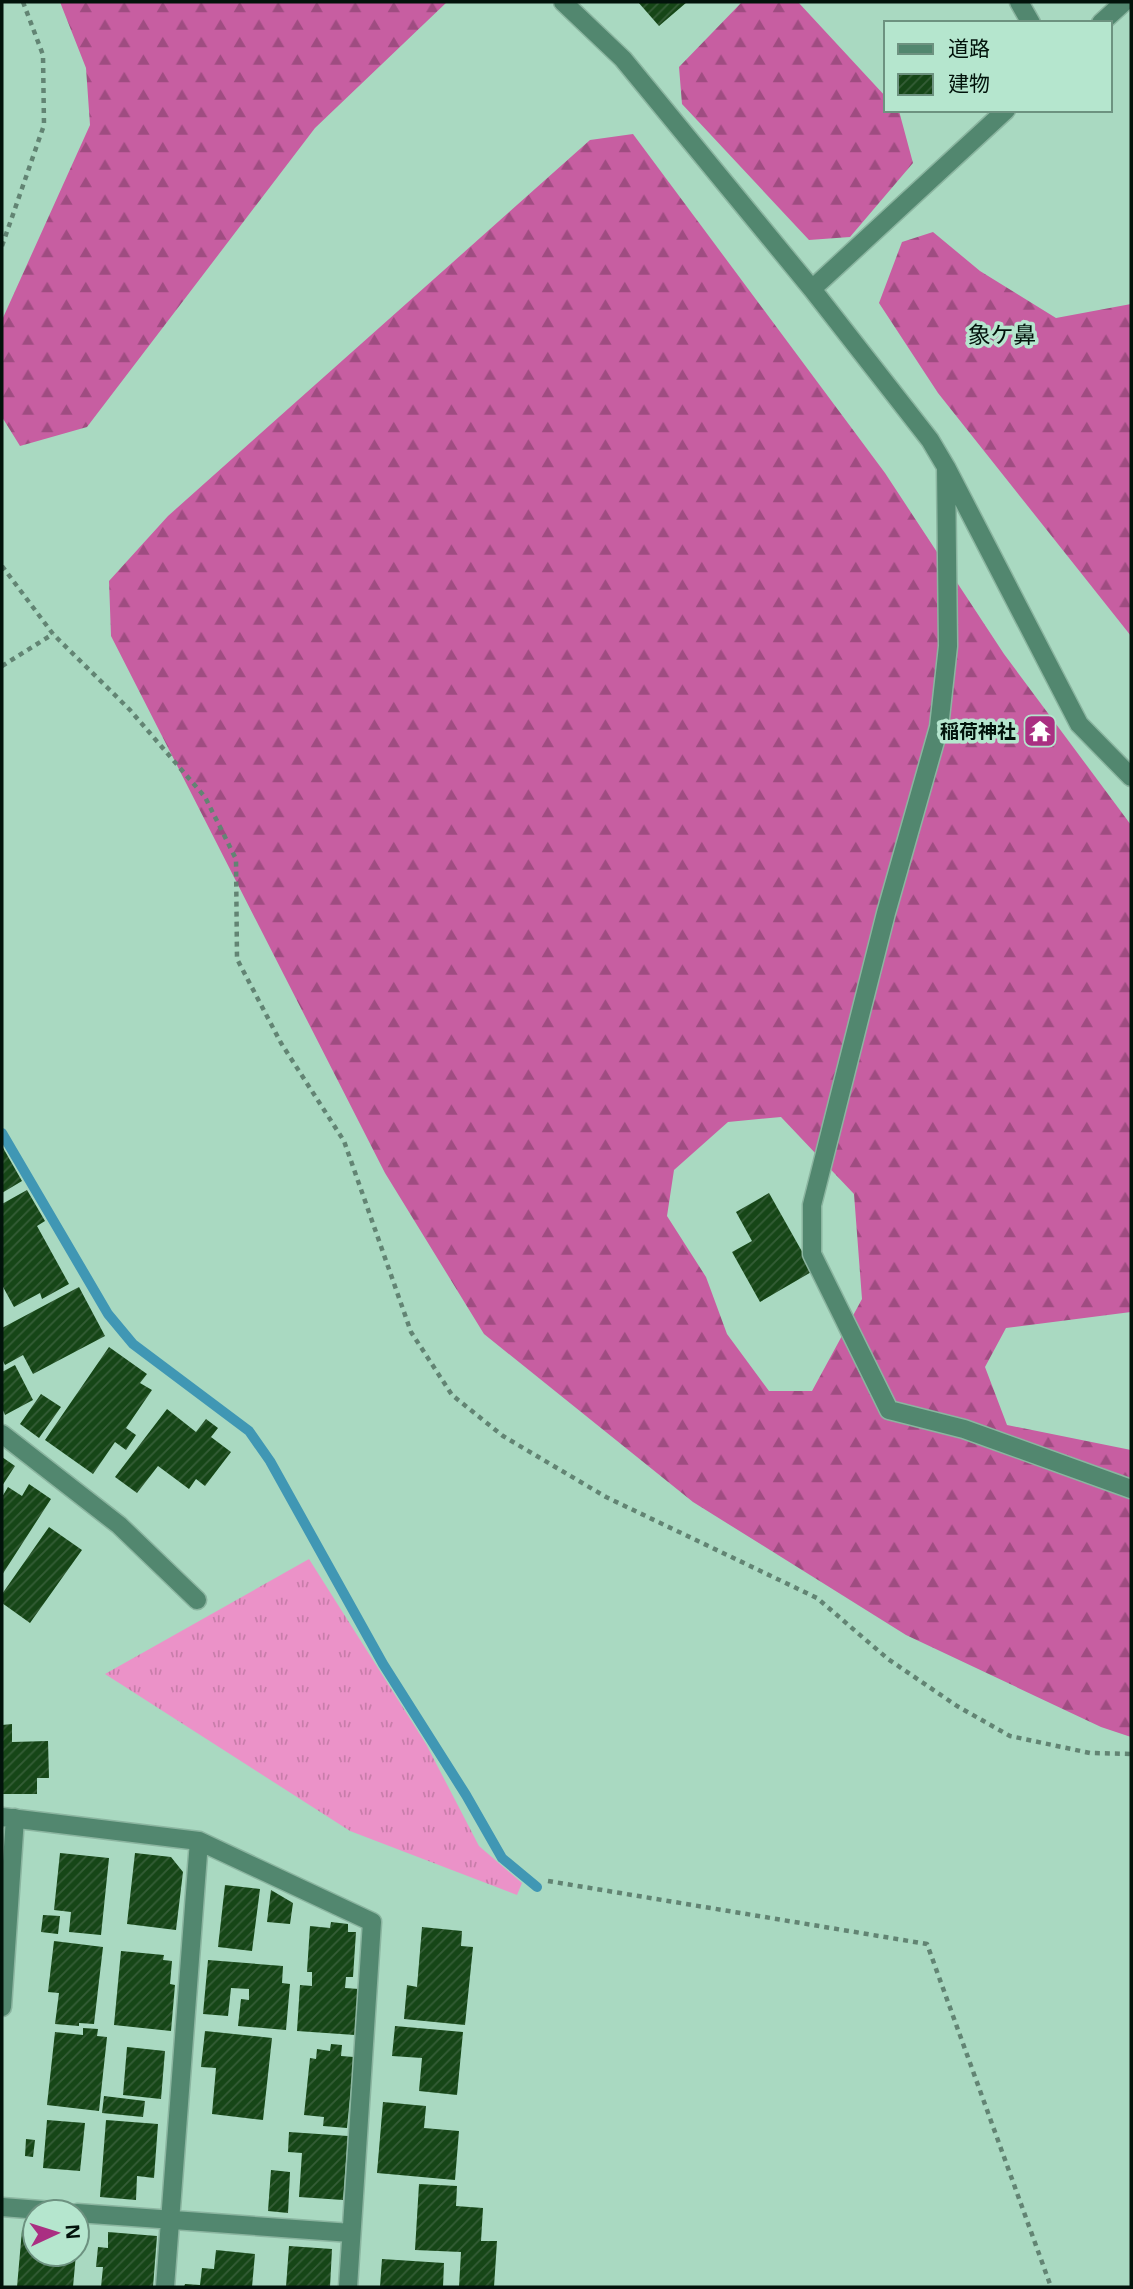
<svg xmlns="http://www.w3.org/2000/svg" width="1133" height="2289" font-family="'Noto Sans','Noto Sans JP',sans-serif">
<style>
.grass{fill:url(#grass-tufts)}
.forest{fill:url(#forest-firs);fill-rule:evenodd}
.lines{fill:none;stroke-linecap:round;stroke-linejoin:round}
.stream{stroke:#4097b4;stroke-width:10}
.building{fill:url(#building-hatch)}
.minor-casing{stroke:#8bb5a0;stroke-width:21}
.path{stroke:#628473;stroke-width:4.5;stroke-dasharray:5 5;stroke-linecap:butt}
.minor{stroke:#52876f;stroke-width:18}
.labels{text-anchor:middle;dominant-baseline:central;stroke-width:7;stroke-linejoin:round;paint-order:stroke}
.poi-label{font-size:19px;font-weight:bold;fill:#02130b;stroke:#b5e6ce;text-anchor:end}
.quarter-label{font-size:23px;fill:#02130b;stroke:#b5e6ce}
</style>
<defs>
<pattern id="grass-tufts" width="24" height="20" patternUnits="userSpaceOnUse" patternTransform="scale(1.75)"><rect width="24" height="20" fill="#eb92c8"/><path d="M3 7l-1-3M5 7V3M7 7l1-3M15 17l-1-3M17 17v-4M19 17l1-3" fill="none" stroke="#c87daa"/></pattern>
<pattern id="forest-firs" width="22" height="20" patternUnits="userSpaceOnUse" patternTransform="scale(1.75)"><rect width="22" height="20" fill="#c75ea1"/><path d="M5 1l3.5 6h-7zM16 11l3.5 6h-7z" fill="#9f4c81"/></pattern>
<pattern id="building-hatch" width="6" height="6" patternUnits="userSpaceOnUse" patternTransform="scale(1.75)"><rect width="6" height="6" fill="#164617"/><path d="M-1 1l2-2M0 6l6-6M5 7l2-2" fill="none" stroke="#355d37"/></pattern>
</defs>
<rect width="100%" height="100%" fill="#a9d9c1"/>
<path class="grass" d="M309 1559 426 1744 479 1846 522 1883 517 1895 350 1831 105 1674Z"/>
<path class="forest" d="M60 2H447L315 128 87 427 20 446 2 417V320L90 125 86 68Z
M742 2H798L886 97V110L899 111 913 163 850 237 809 240 682 104 679 67Z
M633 134 885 473 1004 654 1131 825V1312L1006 1328 985 1367 1007 1425 1131 1450V1737L1101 1727 906 1635 693 1502 484 1334 385 1173 111 636 109 581 168 516 590 140ZM781 1117 854 1194 862 1299 812 1391H769L727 1334 706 1277 667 1216 674 1170 728 1122Z
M933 232 980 271 1056 318 1131 304V636L938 393 879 303 902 242Z"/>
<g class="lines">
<path class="stream" d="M2 1133 108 1314 133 1344 249 1431 270 1461 383 1664 466 1795 502 1858 537 1887"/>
</g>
<path class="building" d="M638 2H687L659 26Z
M1043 720 1049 738 1036 742 1030 725Z
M2 1146 22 1181 2 1193Z
M27 1190 45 1221 37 1226 69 1284 42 1299 40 1293 14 1307 2 1285V1204Z
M769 1193 813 1271 760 1302 732 1252 752 1241 736 1212Z
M79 1287 105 1336 33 1374 23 1355 5 1365 2 1359V1328Z
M109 1347 147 1374 140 1383 152 1390 126 1428 136 1435 126 1450 115 1442 93 1474 45 1440Z
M15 1365 33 1400 5 1415 2 1408V1372Z
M41 1394 61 1407 39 1438 20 1424Z
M167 1409 196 1432 206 1419 218 1428 211 1437 231 1452 205 1486 196 1479 189 1489 158 1466 137 1493 115 1477Z
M2 1457 15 1466 2 1486Z
M29 1484 51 1499 2 1575V1497L8 1487 22 1496Z
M49 1527 82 1550 30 1623 2 1603V1594Z
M12 1724V1742L48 1741 49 1778H37V1794H2V1725Z
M60 1853 109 1858 101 1935 69 1932 71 1912 54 1910Z
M135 1853 171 1857 183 1872 176 1930 127 1924Z
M225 1885 260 1889 252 1951 218 1947Z
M271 1890 293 1903 290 1924 267 1922Z
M43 1915 60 1916 58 1934 41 1932Z
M331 1922 348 1924V1932H356L353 1977H346L345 1988 359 1989 355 2035 297 2031 300 1985 312 1986V1972H307L310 1926 330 1928Z
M422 1927 462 1931 461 1946 473 1947 465 2025 404 2019 407 1985 417 1987Z
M54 1941 103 1947 94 2024 79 2023V2026L55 2024 59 1993 48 1992Z
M121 1951 164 1955 163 1960 172 1961 170 1984 175 1985 171 2031 114 2025Z
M208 1960 283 1966 282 1983 290 1984 286 2030 238 2026 241 1999 249 2000V1989L231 1988 228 2016 203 2014Z
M395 2026 463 2032 457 2095 419 2091 422 2058 392 2056Z
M83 2028 98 2029 97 2036 107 2037 99 2111 47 2105 55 2032 83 2035Z
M205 2031 272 2038 263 2120 212 2114 216 2068 201 2067Z
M331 2044 342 2045 341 2056 354 2057 347 2128 323 2126 324 2117 304 2115 310 2058 316 2059 317 2049 330 2051Z
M127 2047 165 2051 161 2099 123 2095Z
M104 2096 145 2101 143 2117 102 2113Z
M383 2102 426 2106 424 2128 459 2131 455 2180 377 2173Z
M47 2120 85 2123 80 2171 43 2168Z
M106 2120 158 2124 154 2178 137 2176 136 2200 100 2197Z
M289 2132 348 2136 343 2200 299 2197 302 2153 288 2152Z
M26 2139 35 2140 33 2157 25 2156Z
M271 2170 290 2172 288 2213 268 2211Z
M419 2184 457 2186 456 2206 483 2208 481 2241H497L494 2287H459L461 2252 415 2250Z
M22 2230 35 2232V2254H76L73 2287H17Z
M108 2232 157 2236 153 2287H101L103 2267H96L98 2247 108 2248Z
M289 2246 332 2249 330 2287H286Z
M216 2250 255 2254 252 2287H184L185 2284 200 2285 202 2268 214 2269Z
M382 2259 444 2263 443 2287H380Z"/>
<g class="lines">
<defs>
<path id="minor" d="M563 2 623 59 812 289 930 440 946 467 1079 724 1131 777
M1019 2 1031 23
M1101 23 1124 2
M812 289 1006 110
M946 467 948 646 939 727 886 913 812 1205V1254L889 1410 964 1429 1131 1489
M2 1434 119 1525 197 1600
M2 1817 199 1841 372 1922 348 2287
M2 2007 15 1818
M2 2207 66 2212
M77 2213 351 2233
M165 2287 199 1841"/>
</defs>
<use href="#minor" class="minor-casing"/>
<path class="path" d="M2 246 44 125 43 55 23 2
M2 566 53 634 130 710 205 797 236 859 237 959 281 1043 344 1141 411 1332 452 1395 503 1436 606 1497 817 1598 888 1659 957 1706 1010 1736 1090 1753 1131 1754
M2 666 53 634
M548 1881 927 1944 1051 2287"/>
<use href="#minor" class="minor"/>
</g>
<defs>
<symbol id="temple-square" viewBox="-11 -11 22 22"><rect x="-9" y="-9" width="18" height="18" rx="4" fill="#aa2f82" stroke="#b5e6ce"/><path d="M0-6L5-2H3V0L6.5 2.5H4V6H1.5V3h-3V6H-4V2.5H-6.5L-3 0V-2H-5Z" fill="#fff"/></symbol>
</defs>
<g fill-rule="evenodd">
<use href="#temple-square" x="1021" y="712" width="38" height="38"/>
</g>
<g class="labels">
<g class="poi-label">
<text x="1016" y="731">稲荷神社</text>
</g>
<g class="quarter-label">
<text x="1002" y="334">象ケ鼻</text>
</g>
</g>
<rect width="1133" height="2289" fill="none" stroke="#02130b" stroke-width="7"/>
<rect x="884" y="21" width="228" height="91" fill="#b5e6ce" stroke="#6d9280" stroke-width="2"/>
<rect x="898" y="44" width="35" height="10" fill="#52876f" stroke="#6d9280" stroke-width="2"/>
<text x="948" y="56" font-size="21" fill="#02130b">道路</text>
<rect x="898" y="74" width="35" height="21" fill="url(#building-hatch)" stroke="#6d9280" stroke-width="2"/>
<text x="948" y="91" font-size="21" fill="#02130b">建物</text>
<g transform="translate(56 2233) rotate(86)"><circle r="33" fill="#b5e6ce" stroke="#6d9280" stroke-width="2"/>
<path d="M0-5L12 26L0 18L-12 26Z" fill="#aa2f82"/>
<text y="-10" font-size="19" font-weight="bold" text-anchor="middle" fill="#02130b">N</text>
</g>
</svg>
